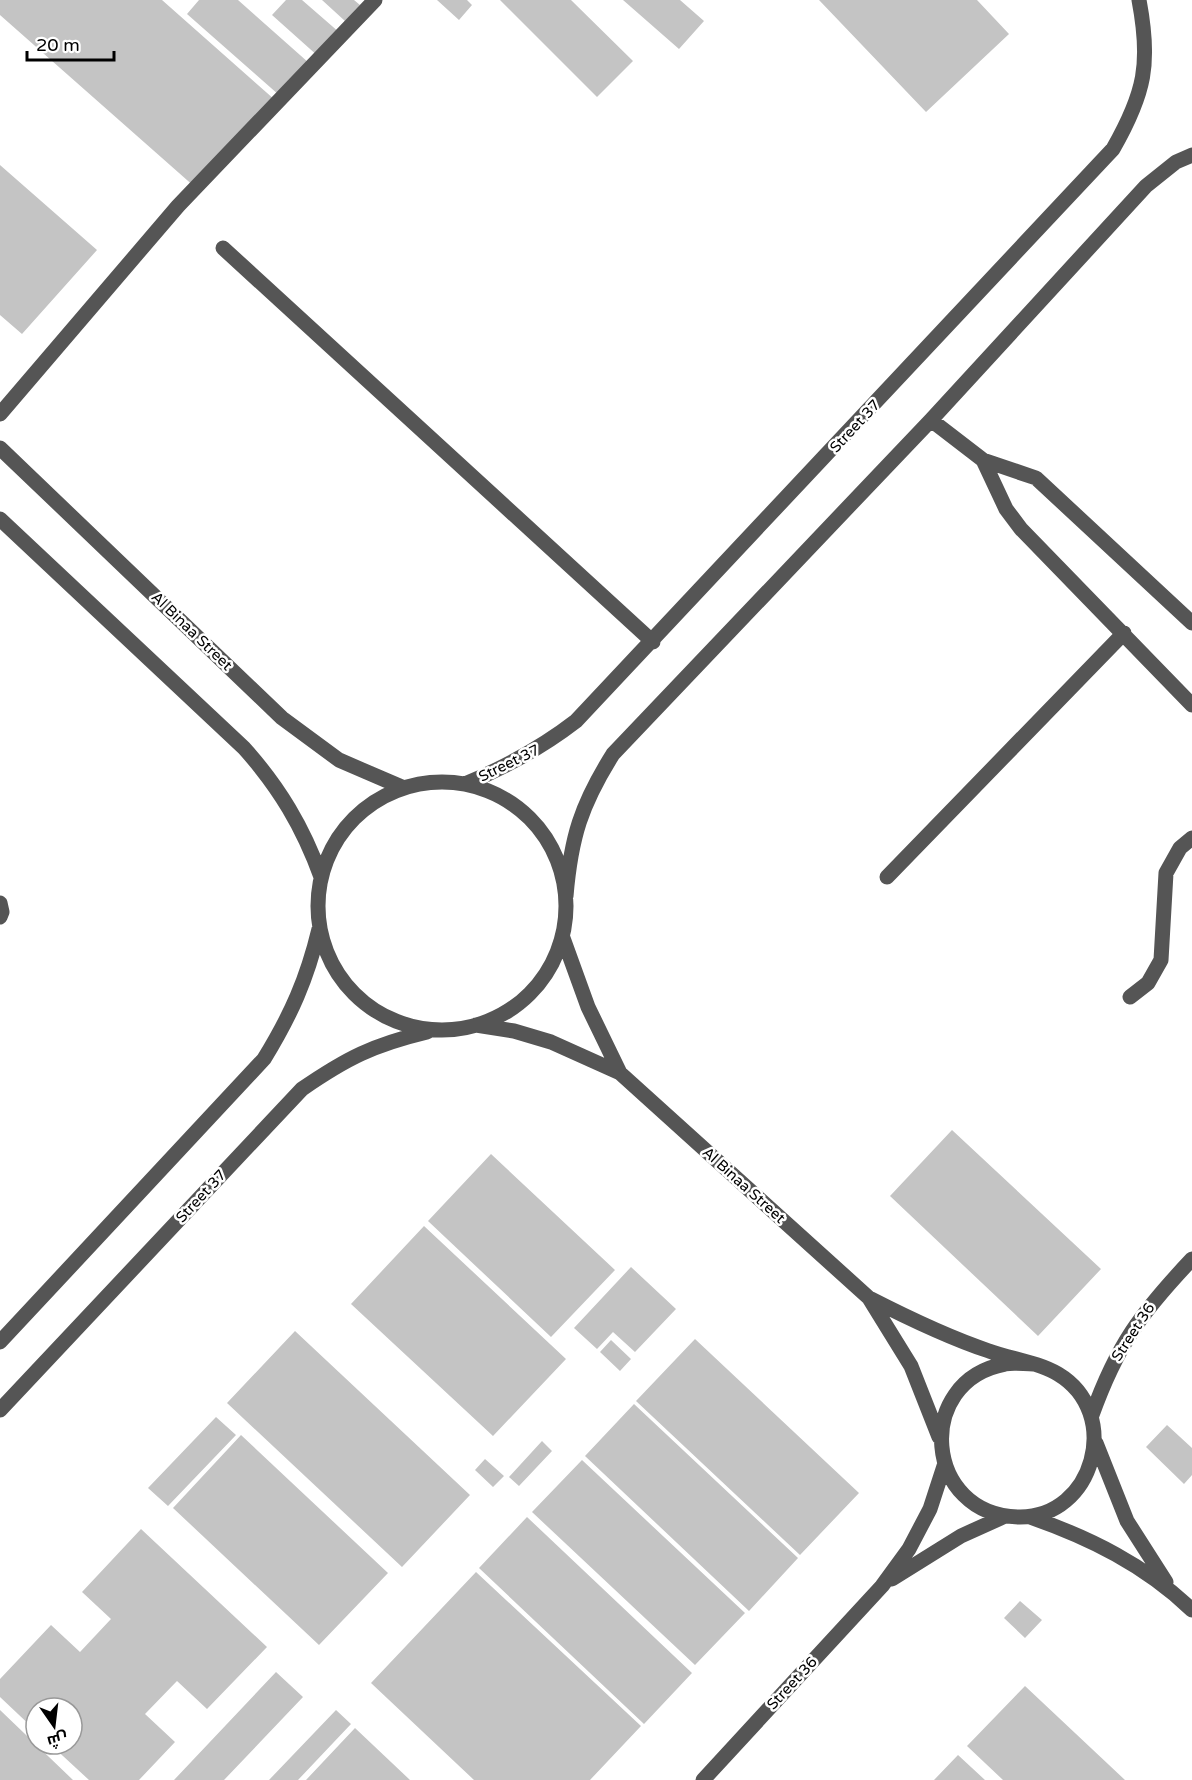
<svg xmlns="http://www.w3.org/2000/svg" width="1192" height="1780" font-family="'Varela Round',Cairo,sans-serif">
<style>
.building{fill:#c4c4c4}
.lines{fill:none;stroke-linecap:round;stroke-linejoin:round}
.minor{stroke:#555;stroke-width:15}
.labels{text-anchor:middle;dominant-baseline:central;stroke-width:5;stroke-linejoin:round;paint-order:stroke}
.street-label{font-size:15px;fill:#000;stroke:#fff}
</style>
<rect width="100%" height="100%" fill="#fff"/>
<path class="building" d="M0 0H162L275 100 196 188 0 15Z
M199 0H238L309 63 279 95 187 14Z
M286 0H302L340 33 319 57 272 15Z
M322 0H354L360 5 345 21Z
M437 0H467L472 5 459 20Z
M500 0H571L633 61 597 97Z
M623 0H680L704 21 679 49Z
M819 0H977L1009 34 926 112Z
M0 165 97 250 22 334 0 315Z
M952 1130 1101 1269 1038 1336 890 1196Z
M491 1154 615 1270 551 1337 428 1221Z
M424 1226 566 1359 493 1436 351 1304Z
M631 1267 676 1309 635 1352 613 1332 597 1349 574 1328Z
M295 1331 470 1495 402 1567 227 1403Z
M695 1339 859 1493 800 1555 636 1401Z
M611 1340 631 1359 620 1371 600 1352Z
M634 1404 798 1558 749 1611 585 1456Z
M216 1417 236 1435 168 1506 148 1488Z
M1167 1425 1192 1448V1475L1184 1484 1146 1447Z
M241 1435 388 1573 319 1645 173 1508Z
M542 1441 552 1451 519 1486 509 1477Z
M485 1459 504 1476 493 1487 475 1470Z
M582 1460 745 1613 695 1665 532 1512Z
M527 1517 692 1673 644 1724 479 1568Z
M141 1529 267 1647 207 1709 177 1681 145 1714 175 1742 139 1780H89L50 1744H72V1708H36V1731L0 1697V1679L51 1625 80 1652 111 1619 82 1592Z
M476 1572 641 1726 590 1780H474L371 1683Z
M1020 1601 1042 1620 1025 1638 1004 1618Z
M276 1672 303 1697 224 1780H174Z
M1025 1686 1125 1780H1003L967 1746Z
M0 1710 73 1780H0Z
M336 1710 351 1724 298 1780H269Z
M355 1728 410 1780H306Z
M958 1755 985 1780H934Z"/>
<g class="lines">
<path class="minor" d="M223 248 653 642
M0 414 178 206 375 0
M931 420 983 460 1006 509 1021 529 1192 705
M0 448 282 718 339 760 404 788
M983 460 1036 478 1192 623
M0 519 244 748C279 787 303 827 321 877
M318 906a124 124 0 1 1 248 0a124 124 0 1 1-248 0Z
M465 784C506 767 541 748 576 721L1113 149C1145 93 1151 63 1139 0
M887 877 1124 633
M566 896C571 837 581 805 613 754L931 420 1146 186 1176 162 1192 155
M0 903 2 912 0 917
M563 938 588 1007 620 1073
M1130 997 1148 983 1161 960 1166 873 1180 848 1192 838
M476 1025 514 1031 551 1042 620 1073 869 1298 911 1366 939 1437
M869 1298C908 1318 947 1337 989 1351 1011 1359 1038 1362 1058 1374 1123 1413 1094 1518 1019 1517 924 1516 913 1381 1005 1364 1014 1362 1024 1364 1033 1364
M0 1342 264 1059C291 1015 307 979 319 929
M0 1410 302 1089C347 1058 373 1045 427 1032
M1092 1415C1117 1345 1141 1313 1192 1259
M1096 1443 1127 1521 1166 1582
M1030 1517C1090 1538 1145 1565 1192 1610
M892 1579 961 1536 1003 1517
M703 1780 882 1586 909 1549 930 1509 944 1466"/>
</g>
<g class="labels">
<g class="street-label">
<text transform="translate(855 426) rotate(-47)">Street 37</text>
<text transform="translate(192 631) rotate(44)">Al Binaa Street</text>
<text transform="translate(509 763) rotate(-26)">Street 37</text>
<text transform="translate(744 1185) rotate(42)">Al Binaa Street</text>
<text transform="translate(201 1196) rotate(-47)">Street 37</text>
<text transform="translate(1133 1332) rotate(-57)">Street 36</text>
<text transform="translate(792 1683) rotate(-47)">Street 36</text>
</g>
</g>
<g transform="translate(54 1726) rotate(166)"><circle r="28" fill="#ffffff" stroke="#999999" stroke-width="1.5"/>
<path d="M0-4.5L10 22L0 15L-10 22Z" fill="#000000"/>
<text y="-9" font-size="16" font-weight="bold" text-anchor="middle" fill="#000000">ش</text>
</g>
<path d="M27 51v9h87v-9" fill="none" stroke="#000000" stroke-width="3"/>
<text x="36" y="51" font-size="18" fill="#000000" stroke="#ffffff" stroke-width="4.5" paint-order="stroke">20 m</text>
</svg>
